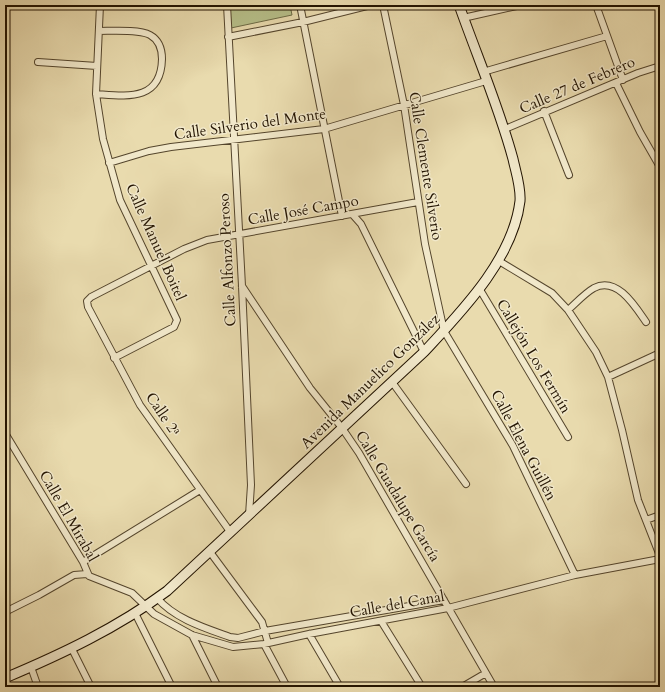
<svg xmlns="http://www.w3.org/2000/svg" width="665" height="692" font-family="Cardo,serif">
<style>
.green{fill:#b7c08a;stroke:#6c6a45}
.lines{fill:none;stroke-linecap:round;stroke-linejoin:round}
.street-casing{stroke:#54452c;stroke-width:8}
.secondary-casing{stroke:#221300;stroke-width:11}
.street{stroke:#f1e8ca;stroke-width:6}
.secondary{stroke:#f1e8ca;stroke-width:9}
.labels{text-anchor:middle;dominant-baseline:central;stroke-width:3;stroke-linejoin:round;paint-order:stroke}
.street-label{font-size:15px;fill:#221300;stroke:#f1e8ca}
</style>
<rect width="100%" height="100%" fill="#e9dbae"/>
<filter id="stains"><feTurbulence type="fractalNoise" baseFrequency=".005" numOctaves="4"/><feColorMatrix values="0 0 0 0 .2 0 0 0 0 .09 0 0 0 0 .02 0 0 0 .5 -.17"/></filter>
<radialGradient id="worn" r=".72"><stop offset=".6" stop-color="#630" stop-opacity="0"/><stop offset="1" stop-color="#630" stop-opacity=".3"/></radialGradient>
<path class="green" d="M230 5H290L292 15 231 28Z"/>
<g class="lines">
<defs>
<path id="street" d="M100 5 96 94 103 139 120 200 177 320 174 327 114 358
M227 5 242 286 251 485 249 515
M300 5 342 216
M383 5 404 105 425 244 444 331 513 446 575 575
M596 5 623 80
M463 18 521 5
M228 37 303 22 371 5
M38 62 97 66
M483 72 607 36
M616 83 640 132 660 167
M96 94C126 96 161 102 162 59 162 50 159 40 150 35 139 29 112 31 99 31
M544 111 569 175
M505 129 638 73 660 66
M109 163 149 151 171 147 324 129 486 81
M353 215 361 224 424 352
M499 261 552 293 568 310 596 352 608 377 622 430 638 500 660 556
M242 286 310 388 342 428 359 453 494 687
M479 288 568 437
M568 310C576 303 585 293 594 288 617 276 635 306 646 322
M608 377 660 353
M392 382 466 484
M5 433 83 562 89 576 132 593 154 614 192 635 233 647 264 644 309 634 448 608 575 575 660 559
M646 520 660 515
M231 533 140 405 88 307 87 301 91 297 184 249 207 240 418 202
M210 552 262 622 268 643
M83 562 200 490
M157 598C175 619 205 628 230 637L238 638 265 631 444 600
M5 612 39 595 74 575 87 574
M135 613 172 687
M381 621 422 687
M309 634 340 687
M192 635 218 687
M264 644 287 687
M72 649 91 687
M31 667 38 687
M462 687 486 673"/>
<path id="secondary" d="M5 678C62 654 117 628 167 591L424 352C462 311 513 259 520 201 521 187 516 173 513 159 499 107 477 56 459 5"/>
</defs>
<use href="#street" class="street-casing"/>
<use href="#secondary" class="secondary-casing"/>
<use href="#street" class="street"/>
<use href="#secondary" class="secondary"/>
</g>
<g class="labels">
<g class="street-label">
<text transform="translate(577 85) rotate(-23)">Calle 27 de Febrero</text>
<text transform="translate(250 124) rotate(-8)">Calle Silverio del Monte</text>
<text transform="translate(426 166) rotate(81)">Calle Clemente Silverio</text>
<text transform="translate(303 210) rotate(-10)">Calle José Campo</text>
<text transform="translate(156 242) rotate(66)">Calle Manuel Boitel</text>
<text transform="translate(227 260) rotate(-93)">Calle Alfonzo Peroso</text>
<text transform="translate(534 356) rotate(59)">Callejón Los Fermín</text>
<text transform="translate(370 381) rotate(-44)">Avenida Manuelico González</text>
<text transform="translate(163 414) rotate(56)">Calle 2ª</text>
<text transform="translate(524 445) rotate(62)">Calle Elena Guillén</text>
<text transform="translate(398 496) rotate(59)">Calle Guadalupe García</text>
<text transform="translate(69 516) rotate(60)">Calle El Mirabal</text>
<text transform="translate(397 604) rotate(-10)">Calle del Canal</text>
</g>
</g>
<rect width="665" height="692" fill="none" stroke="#e9dbae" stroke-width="20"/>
<rect x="6" y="6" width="653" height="680" fill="none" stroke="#221300" stroke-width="2"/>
<rect x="10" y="10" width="645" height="672" fill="none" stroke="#221300"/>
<rect width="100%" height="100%" filter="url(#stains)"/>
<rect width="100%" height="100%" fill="url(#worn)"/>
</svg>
